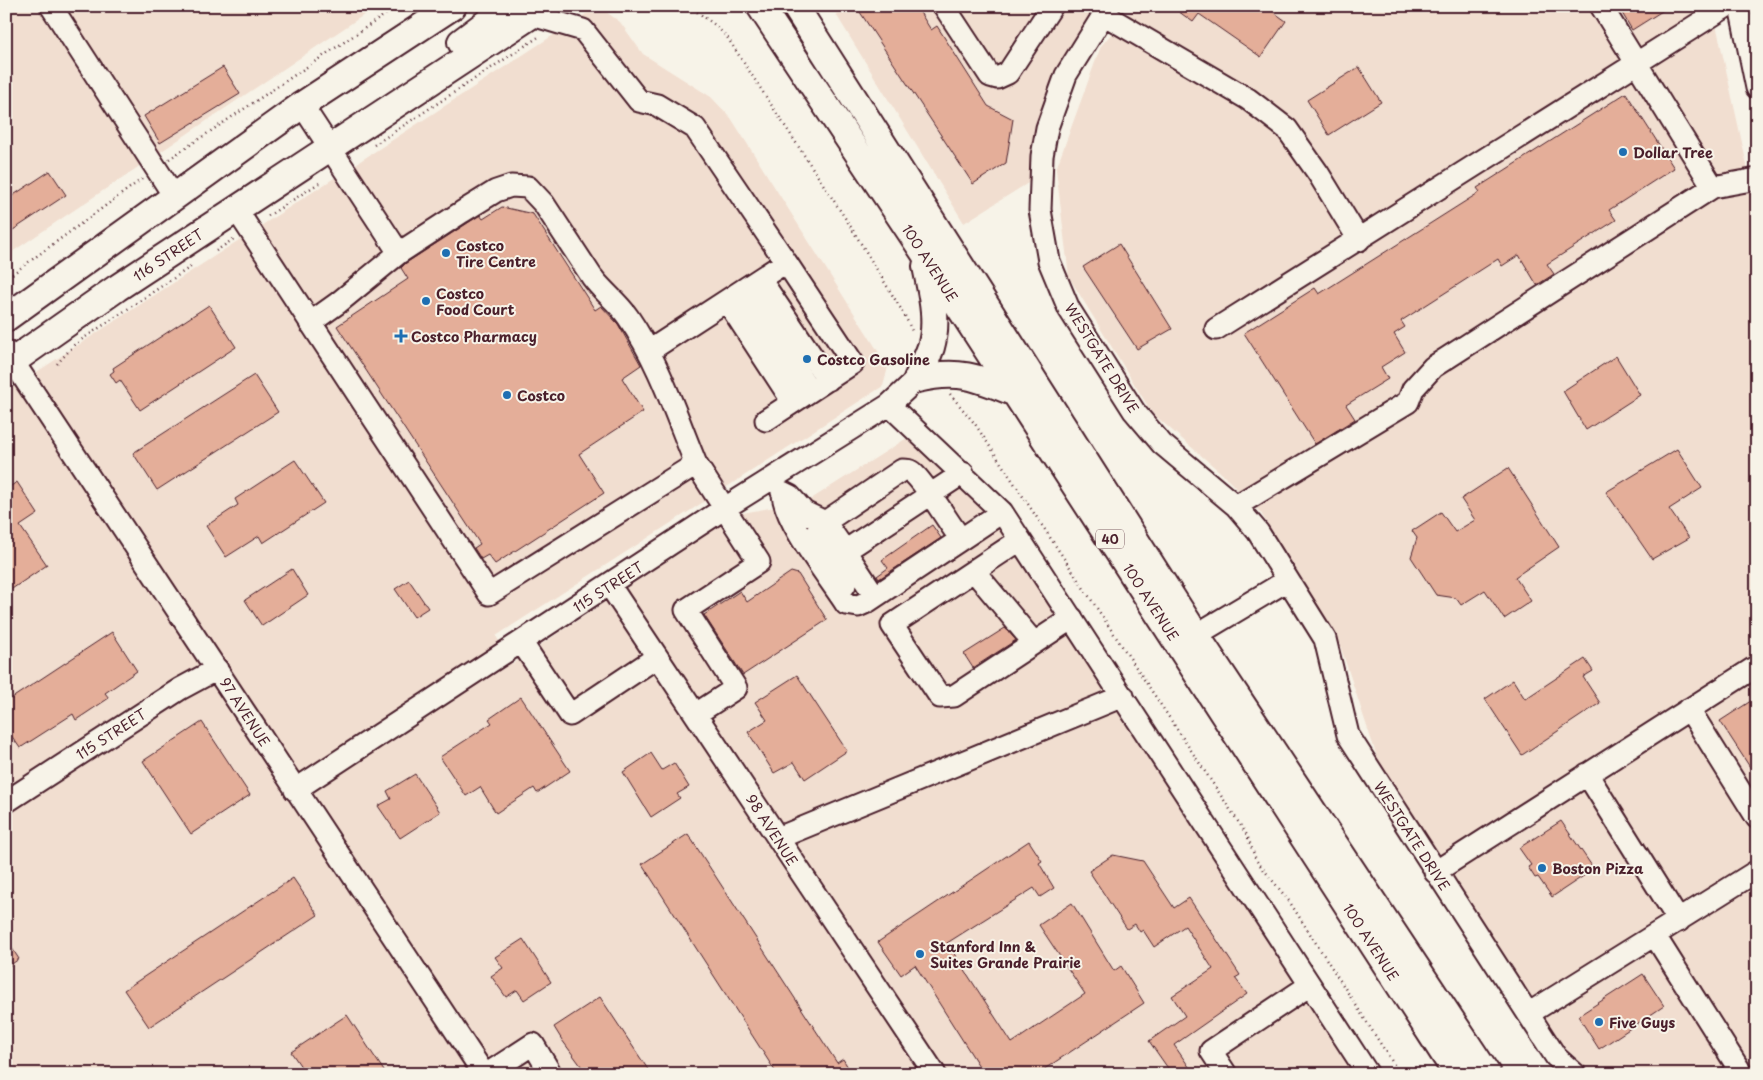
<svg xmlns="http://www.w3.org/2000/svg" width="1763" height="1080" font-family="'Playpen Sans',sans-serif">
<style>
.built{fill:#f1ded0}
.building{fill:#e4ae99;stroke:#4a1f2b}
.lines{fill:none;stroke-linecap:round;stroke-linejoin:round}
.minor-casing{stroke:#4a1f2b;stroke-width:25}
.major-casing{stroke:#4a1f2b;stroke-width:30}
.path{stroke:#4a1f2b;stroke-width:2.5;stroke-dasharray:1 4;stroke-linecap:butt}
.minor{stroke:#f7f3e8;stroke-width:21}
.major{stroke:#f7f3e8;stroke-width:26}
.poi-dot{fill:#1f6fb2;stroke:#f7f3e8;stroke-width:2}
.labels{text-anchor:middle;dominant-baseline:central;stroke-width:4;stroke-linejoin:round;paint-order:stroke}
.shield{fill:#f7f3e8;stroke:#7e5f64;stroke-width:1}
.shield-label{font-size:12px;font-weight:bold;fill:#4a1f2b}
.poi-label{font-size:14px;font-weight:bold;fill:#4a1f2b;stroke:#f7f3e8;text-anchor:start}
.street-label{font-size:14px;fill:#4a1f2b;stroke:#f7f3e8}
</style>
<rect width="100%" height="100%" fill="#f7f3e8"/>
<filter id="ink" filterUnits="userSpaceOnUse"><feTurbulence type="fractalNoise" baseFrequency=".02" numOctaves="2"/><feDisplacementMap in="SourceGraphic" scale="10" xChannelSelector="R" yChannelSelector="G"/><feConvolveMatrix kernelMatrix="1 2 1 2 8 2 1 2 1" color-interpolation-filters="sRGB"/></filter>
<g filter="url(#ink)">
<path class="built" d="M6 6H377L6 256Z
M598 6 620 22 643 54 711 97 731 118 888 367 883 386 496 636 512 664 737 514 808 501 907 438 990 514 1355 1074H6V392Z
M833 6H1109L1080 49 1041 175 964 223 837 16Z
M1135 6H1712L1757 211V1074H1593L1563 1046 1380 766 1340 645 1261 513 1219 471 1152 413 1069 277 1056 169 1101 46Z"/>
<path class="building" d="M856 6H916L931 30 937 26 988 106 1013 119 1006 163 973 184Z
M1171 6H1265L1286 21 1261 57 1199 14 1193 22Z
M1618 6H1670L1632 30Z
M223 67 240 94 160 143 144 116Z
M1359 67 1381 102 1329 135 1307 100Z
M1626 93 1674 168 1609 210 1616 220 1547 264 1554 274 1537 285 1519 255 1502 266 1498 259 1401 321 1405 327 1394 334 1405 352 1381 367 1388 379 1346 405 1355 419 1315 444 1244 333 1315 288 1319 294 1480 192 1477 188Z
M50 171 66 195 13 230 6 228V200Z
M502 207 533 214 595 310 601 306 618 324 641 365 622 378 643 412 579 454 604 493 495 564 488 555 481 559 474 548 480 544 337 326 408 279 401 268 406 263 480 215 483 219Z
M1119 244 1172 329 1137 349 1083 267Z
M209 305 236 347 140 410 120 380 116 383 110 374 114 371 113 368Z
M1616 356 1640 395 1586 430 1563 391Z
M254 375 278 412 157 490 133 453Z
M1677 449 1702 488 1669 509 1689 538 1652 559 1606 492Z
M295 460 324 503 263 543 259 536 226 557 206 526 238 505 235 499Z
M1508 468 1559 547 1515 577 1531 601 1504 619 1485 590 1461 605 1456 598 1436 595 1411 557 1417 538 1412 531 1441 512 1455 532 1475 520 1461 499Z
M17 482 38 514 20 526 47 565 6 593V489Z
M932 525 941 538 879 579 877 576 888 568 882 560Z
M292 569 308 595 262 626 245 600Z
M791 572 798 574 827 620 743 675 704 615 740 591 747 602Z
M409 580 428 608 414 617 395 589Z
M1005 628 1016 640 973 668 964 654Z
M112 632 137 671 105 693 109 698 76 720 73 714 20 748 6 728V702Z
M1585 659 1593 671 1583 677 1600 703 1522 755 1485 699 1513 680 1525 699Z
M797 675 847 751 805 779 794 762 774 773 748 732 767 720 755 702Z
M521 697 570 771 537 793 534 788 496 813 480 787 466 796 440 757 492 723 489 719Z
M1757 697V778L1720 721Z
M202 722 250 795 191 834 143 761Z
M651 753 662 770 674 763 689 787 677 794 680 798 651 817 623 772Z
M415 774 440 812 400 838 378 806 391 799 387 791Z
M1561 821 1594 869 1552 897 1538 877 1535 878 1528 867 1531 865 1519 848Z
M688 834 837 1063 843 1059 852 1074H777L642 864Z
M1029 841 1042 861 1039 863 1054 888 1040 897 1034 888 947 943 1012 1043 1085 994 1039 925 1072 903 1114 971 1121 966 1144 1003 1037 1074H984L915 965 901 975 878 942Z
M1113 855 1143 861 1174 908 1189 898 1240 975 1235 978 1247 994 1174 1045 1194 1074H1172L1149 1041 1185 1016 1172 996 1213 969 1185 926 1154 947 1143 930 1140 932 1135 924 1127 929 1089 871Z
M293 878 318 915 149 1027 124 990Z
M6 939 19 959 6 968Z
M523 939 551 982 524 1000 517 990 506 997 491 976 503 968 495 957Z
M1643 974 1664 1006 1599 1049 1578 1016Z
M600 997 651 1074H587L562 1040 554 1027Z
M347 1015 386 1074H306L291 1052Z"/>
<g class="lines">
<defs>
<path id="minor" d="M51 6 174 196
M944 6 990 76 997 78 1008 73 1052 6
M1109 6 1066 75 1047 128 1042 156 1040 210 1049 261 1069 309 1134 411 1162 444 1236 506 1258 532 1325 639 1348 735 1556 1057 1575 1074
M1601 6 1713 187
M1740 6 1757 88
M1103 14 1248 99 1287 129 1318 173 1359 240
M532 15 583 30 639 101 657 105 695 128 786 262 649 351
M302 105 399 253
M236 209 489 594 696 464 759 562 686 610 736 688 696 714
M760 279 828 380
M743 290 810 391
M727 301 793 402
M310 323 338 303 399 253 462 212 496 191 511 186 528 187 544 204 592 277C603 292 617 301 628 317 659 362 675 413 696 464
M1216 329 1727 6
M6 351 484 1074
M889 405 1002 512 1368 1074
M766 420 853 363 786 262
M782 492 790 496 804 512 825 522 817 532
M783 493C783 520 830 579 846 604L858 606 867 602 1002 512
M1236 506 1408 402 1413 389 1433 367 1713 187 1757 179
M961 539C949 524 926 484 913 473 910 470 907 470 902 470L825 522 845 551 963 473
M1020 540 892 625 940 697 954 696 1072 618
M820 543 845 573V585L838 592
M845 551 875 596
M974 571 1034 643
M610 586 935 1074
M1196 635 1288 580
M522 643 570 715 657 657
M1689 709 1757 818
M1587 774 1679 921
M295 790 725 508 889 405 917 379
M6 802 180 689 217 669
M778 838 1123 696
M1435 872 1757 666
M1655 936 1739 1069 1732 1074
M1528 1014 1757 871
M487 1074 533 1044 551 1074
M1226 1074 1211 1051 1310 985"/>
<path id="major" d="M760 6 923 251 1457 1074
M795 6 1196 635 1487 1074
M461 42 509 6
M6 318 302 105 453 6
M6 366 117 288 545 6
M917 379C922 369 927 358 931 347 939 320 931 292 926 266
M917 379C958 369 977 377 1015 393"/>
</defs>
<use href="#minor" class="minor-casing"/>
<use href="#major" class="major-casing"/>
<path class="path" d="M689 6 715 25 727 37 849 224 904 314 913 333
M578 11 586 6
M374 145 540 36
M169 159 398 6
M268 216 319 183
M216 251 235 238
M6 282 11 275 142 179
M57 364 75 344 192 266
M950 394 975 424 1247 835 1256 860 1289 901 1400 1074"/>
<use href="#minor" class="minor"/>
<use href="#major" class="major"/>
</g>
</g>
<g class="poi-dot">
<circle cx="1623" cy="152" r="5"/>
<circle cx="446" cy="253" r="5"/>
<circle cx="426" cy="301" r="5"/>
<path d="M398.5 328.5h5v5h5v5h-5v5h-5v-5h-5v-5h5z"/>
<circle cx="807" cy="359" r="5"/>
<circle cx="507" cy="395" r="5"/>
<circle cx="1542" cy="868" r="5"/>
<circle cx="920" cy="954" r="5"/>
<circle cx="1599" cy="1022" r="5"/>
</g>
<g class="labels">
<rect class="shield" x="1096" y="529.5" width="28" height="19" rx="4"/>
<g class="shield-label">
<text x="1110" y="539">40</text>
</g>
<g class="poi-label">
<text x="1633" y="152">Dollar Tree</text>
<text x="456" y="245">Costco<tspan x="456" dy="16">Tire Centre</tspan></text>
<text x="436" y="293">Costco<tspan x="436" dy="16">Food Court</tspan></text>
<text x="411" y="336">Costco Pharmacy</text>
<text x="817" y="359">Costco Gasoline</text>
<text x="517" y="395">Costco</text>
<text x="1552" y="868">Boston Pizza</text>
<text x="930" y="946">Stanford Inn &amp;<tspan x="930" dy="16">Suites Grande Prairie</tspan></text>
<text x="1609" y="1022">Five Guys</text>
</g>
<g class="street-label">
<text transform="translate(168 255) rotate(-34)">116 STREET</text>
<text transform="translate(930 263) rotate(57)">100 AVENUE</text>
<text transform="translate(1102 358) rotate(58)">WESTGATE DRIVE</text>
<text transform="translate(608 587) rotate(-33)">115 STREET</text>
<text transform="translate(1151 602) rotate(57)">100 AVENUE</text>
<text transform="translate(245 712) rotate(57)">97 AVENUE</text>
<text transform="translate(111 734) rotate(-33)">115 STREET</text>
<text transform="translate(772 830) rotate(57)">98 AVENUE</text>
<text transform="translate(1412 836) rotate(57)">WESTGATE DRIVE</text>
<text transform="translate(1371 942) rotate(57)">100 AVENUE</text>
</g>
</g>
<rect width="1763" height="1080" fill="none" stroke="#f7f3e8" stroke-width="25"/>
<rect x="12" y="12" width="1738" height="1055" fill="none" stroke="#4a1f2b" stroke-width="2" filter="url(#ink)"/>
</svg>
